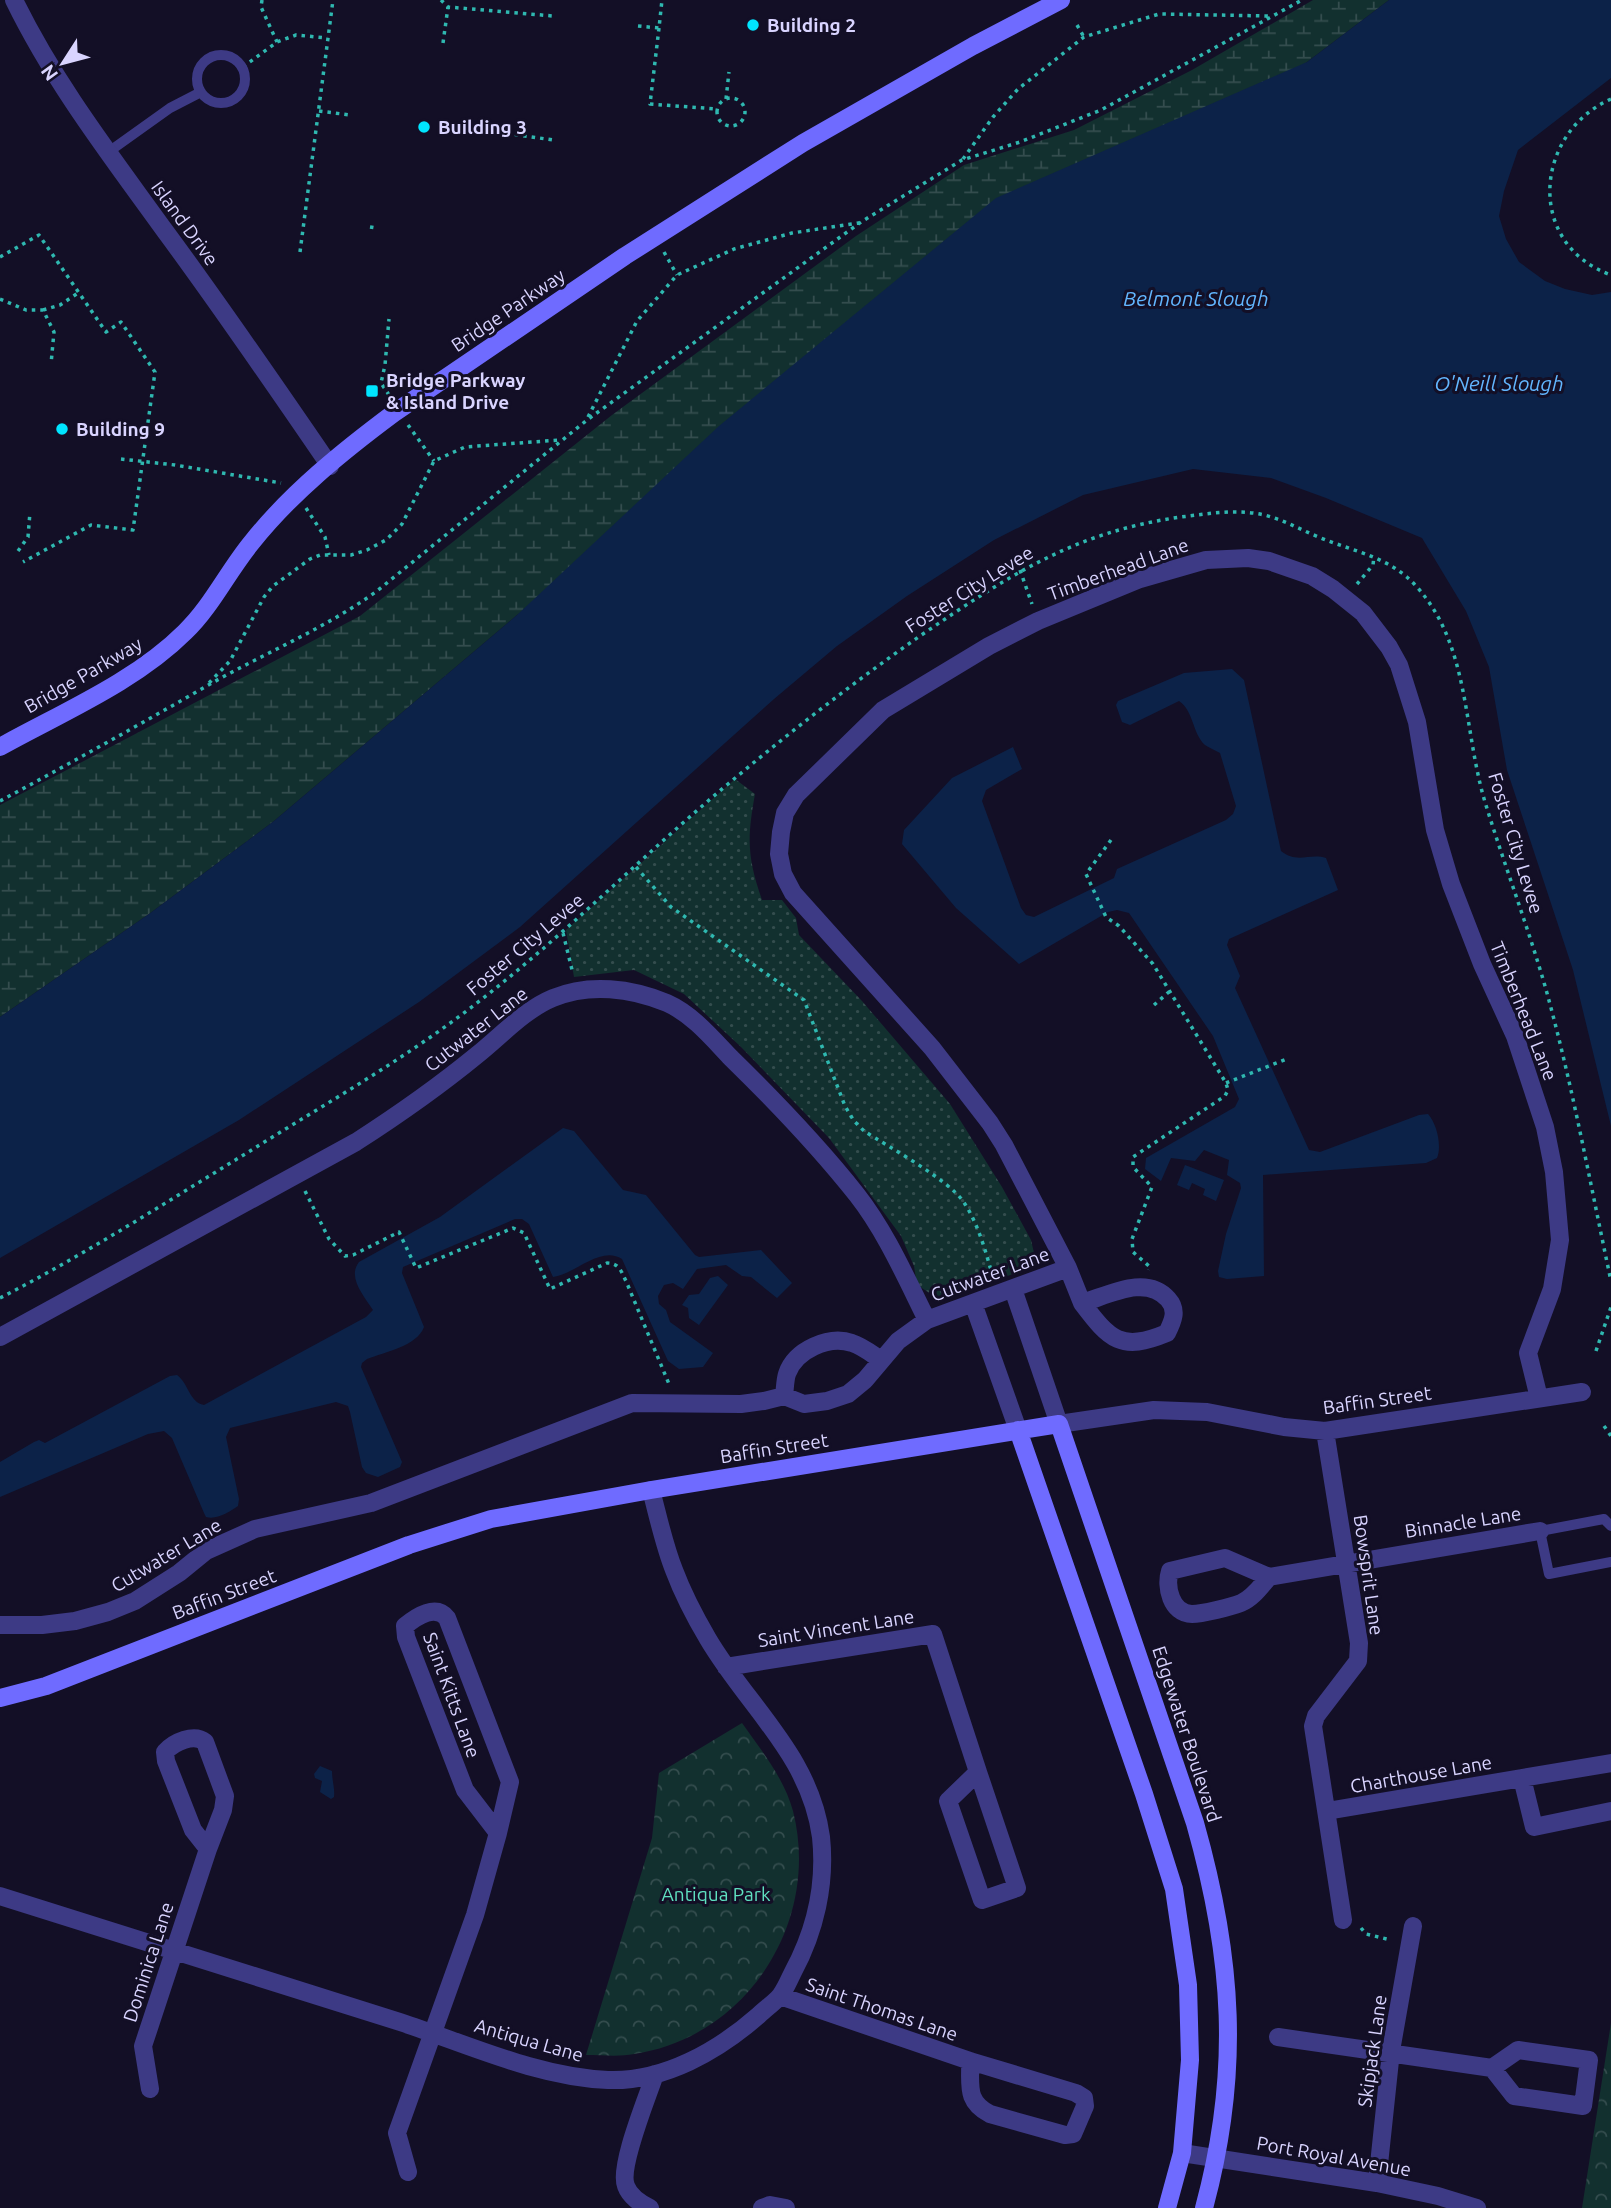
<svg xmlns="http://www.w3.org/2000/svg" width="1611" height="2208" font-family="Ubuntu,sans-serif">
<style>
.grass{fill:url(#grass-dots)}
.wetland{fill:url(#wetland-marsh)}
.park{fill:url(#park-crowns)}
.water{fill:#0c2248}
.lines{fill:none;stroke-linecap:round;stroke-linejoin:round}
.path{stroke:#2fb8b0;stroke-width:3.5;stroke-dasharray:3.5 5;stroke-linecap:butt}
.lane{stroke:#3d3a85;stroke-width:10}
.street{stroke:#3d3a85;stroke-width:18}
.secondary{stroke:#6f6bff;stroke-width:18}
.poi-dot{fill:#00e5ff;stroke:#130f26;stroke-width:2.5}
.labels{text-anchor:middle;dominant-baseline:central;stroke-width:6;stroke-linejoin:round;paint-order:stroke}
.poi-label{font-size:19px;font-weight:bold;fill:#d9d4ff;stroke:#130f26;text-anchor:start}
.street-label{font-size:19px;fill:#d9d4ff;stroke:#130f26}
.park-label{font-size:19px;fill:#5fe0c0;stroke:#130f26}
.water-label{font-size:21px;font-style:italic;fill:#62b6ff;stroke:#130f26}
</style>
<defs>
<pattern id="grass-dots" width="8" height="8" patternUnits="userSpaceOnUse" patternTransform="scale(1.75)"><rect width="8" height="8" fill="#12302f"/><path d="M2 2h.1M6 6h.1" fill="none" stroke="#344d4e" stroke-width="1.8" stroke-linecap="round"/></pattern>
<pattern id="wetland-marsh" width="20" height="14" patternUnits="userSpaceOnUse" patternTransform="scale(1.75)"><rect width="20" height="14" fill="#12302f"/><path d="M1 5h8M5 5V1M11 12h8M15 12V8" fill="none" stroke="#344d4e"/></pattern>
<pattern id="park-crowns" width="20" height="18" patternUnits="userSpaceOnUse" patternTransform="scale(1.75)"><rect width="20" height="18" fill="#12302f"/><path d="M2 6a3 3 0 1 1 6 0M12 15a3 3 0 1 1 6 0" fill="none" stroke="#344d4e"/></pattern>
</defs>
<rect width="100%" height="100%" fill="#130f26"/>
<path class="grass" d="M735 779 755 794C747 838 747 857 762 900H782L796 918 799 935 862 1001 950 1104 1002 1187 1031 1240 1034 1253 1026 1269 942 1301 917 1285 914 1266 901 1236 829 1138 740 1046 684 994 634 970 574 977 566 930Z"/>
<path class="wetland" d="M1313 0H1389L1307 62 517 615 274 821 149 914 0 1017V805L360 616 612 415 856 236 964 165 1074 130 1192 70Z"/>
<path class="park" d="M742 1723C761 1750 784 1778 793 1811 821 1921 748 2037 634 2054 619 2057 602 2055 586 2055L652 1838 659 1773Z
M1611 2023V2208H1582Z"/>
<path class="water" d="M1389 0H1611V78L1518 150 1504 191 1499 216 1506 239 1519 262 1545 281 1565 289 1592 295 1611 292V1126L1573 970 1507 770 1489 667 1466 611 1422 538 1326 498 1271 478 1193 469 1083 495 994 540 907 596 837 646 774 699 520 927 419 1002 239 1120 0 1258V1017L149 914 274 821 517 615 719 426 996 198 1307 62Z
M1232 669 1244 680 1281 851C1297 864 1309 853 1326 858L1338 890 1229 939 1227 945 1240 976 1235 988 1309 1150 1320 1152 1419 1115 1428 1114C1437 1124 1442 1146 1437 1158L1426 1163 1263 1175 1264 1276 1227 1279 1219 1277 1218 1271 1226 1234 1241 1188 1240 1183 1227 1175 1229 1160 1204 1150 1195 1161 1171 1158 1161 1181 1145 1169 1146 1158 1235 1107 1239 1099 1213 1036 1129 913 1117 910 1108 912 1019 964 956 908 902 844 904 830 952 778 1013 747 1022 769 986 790 982 801 1021 908 1026 915 1034 917 1114 878 1117 869 1226 820 1233 814 1236 806 1220 753C1215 750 1209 748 1205 745 1192 733 1194 711 1179 701L1130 725 1122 722 1116 705 1118 701 1184 673Z
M563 1128 574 1131 623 1190 646 1195 695 1255 699 1257 761 1250 792 1283 777 1298 751 1277 742 1276 726 1265 697 1269 683 1289 673 1283 664 1285 658 1296 659 1304 666 1310 670 1322 713 1353 703 1367 679 1369 668 1361 622 1259C601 1245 575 1274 553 1277L529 1224 522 1219H515L403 1267 402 1273 424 1327C417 1346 385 1352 367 1359L362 1363 361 1367 402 1462 400 1467 378 1477 366 1473 362 1467 350 1412 348 1406 336 1402 230 1428 226 1437 239 1499 238 1506C229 1512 217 1520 206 1517L204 1513 172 1438 164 1431 148 1434 0 1497V1462L34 1442 39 1440 45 1443 170 1376 177 1375C189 1384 189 1402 204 1405L366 1317 373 1310C364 1296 347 1277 359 1262L440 1217Z
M1185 1165 1224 1180 1216 1201 1203 1195 1205 1189 1192 1183 1189 1190 1177 1185Z
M718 1276 728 1285 699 1325 689 1318 688 1308 682 1305 689 1295 699 1294 710 1278Z
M320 1766 332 1771C332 1781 335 1788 334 1797L331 1799 320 1792 322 1781 315 1778 314 1774Z"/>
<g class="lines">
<path class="path" d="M262 0 261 7 277 42
M441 0 448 7 553 16
M1077 25 1084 37
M638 26 659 28 662 0
M659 28 650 104 717 109
M443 43 448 7
M243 67 277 42 296 35 327 38
M717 112a14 14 0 1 1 28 0a14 14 0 1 1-28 0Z
M726 99 729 72
M1611 99C1534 133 1525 244 1611 275
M319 111 350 115
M498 132 553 140
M963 159 993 117 1018 89 1084 37 1159 14 1271 16
M370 227 376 228
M300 252 333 0
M664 252 677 275
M0 257 39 235 106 332 121 322 155 372 133 530 91 525 23 562
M0 299 26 310H43L54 332 51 364
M43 310 60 305 78 293
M389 395 381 383 385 365 389 319
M588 417 637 321 677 275 734 249 792 233 859 223
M408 425 434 461
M121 459 175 465 281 483
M306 508 325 537 329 555
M18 551 28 537 30 512
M1020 570 1032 604
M1357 584 1373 565 1374 556
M209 683 230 661 264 597 273 586 310 559 320 555H351L367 550 386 540 402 524 434 461 465 447 559 440
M0 801C69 764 137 726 205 687 262 654 323 630 377 591L587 420 861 222 962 160 1020 142 1101 110 1302 0
M1111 840 1086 874 1106 917 1119 926 1153 964 1226 1083 1228 1090 1225 1096 1133 1157V1167L1152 1187 1132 1239 1133 1252 1150 1267 1149 1270
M636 867 671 907 804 1000 845 1106 854 1121 864 1131C889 1147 947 1179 963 1201 978 1223 986 1252 993 1278
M563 933 573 974
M1154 1005 1170 991
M1226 1083 1289 1058
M305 1191 329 1239 345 1256 353 1255 399 1232 416 1268 513 1228 524 1233 550 1289 607 1263C619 1263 621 1271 626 1281L669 1384
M0 1298C86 1254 168 1201 250 1151 325 1104 403 1060 473 1006 563 937 642 856 728 784 790 732 854 682 920 636 1007 577 1073 532 1181 517 1205 514 1229 510 1253 513 1278 516 1298 529 1321 538 1355 552 1390 557 1416 586 1470 645 1463 729 1485 802 1504 864 1527 924 1545 986 1572 1082 1590 1183 1611 1281
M1596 1351 1611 1307
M1604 1426 1611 1436
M1361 1928 1366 1934 1391 1940"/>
<path class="lane" d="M197 79a24 24 0 1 1 48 0a24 24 0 1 1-48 0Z
M107 153 170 108 201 92
M1611 1526 1604 1519 1540 1531 1549 1574 1611 1562"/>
<path class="street" d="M14 0C55 84 111 156 165 231 222 308 276 387 330 466
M1013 1289 1059 1424 1154 1410 1207 1412 1284 1427 1325 1431 1582 1392
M973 1303 1018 1430
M1082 1303C1110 1340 1121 1352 1167 1333 1173 1321 1178 1310 1168 1299 1146 1274 1109 1295 1082 1303L1068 1268 1004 1145 990 1123 932 1048 793 893 783 874 779 854 781 832 785 813 796 795 883 710 989 646 1038 621 1140 579 1206 560 1248 558 1269 561 1312 576 1333 589 1363 613 1389 647 1399 665 1417 722 1435 830 1451 884 1482 964 1515 1036 1545 1127 1554 1172 1560 1240 1552 1289 1528 1353 1539 1398
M0 1337 356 1142C398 1115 438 1087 477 1055 501 1036 524 1010 553 998 589 983 631 988 667 1003 692 1014 712 1038 731 1058 775 1101 819 1147 857 1195 886 1232 906 1278 927 1320
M784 1396C785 1389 785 1380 787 1374 795 1350 829 1335 852 1343 862 1346 872 1354 881 1360
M1325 1431 1359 1643 1358 1661 1316 1716 1313 1726 1343 1920
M1269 1577 1225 1558 1170 1571C1165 1586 1171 1614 1192 1614 1202 1614 1231 1607 1241 1603 1253 1598 1261 1586 1269 1577L1540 1531
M0 1625H42L75 1621 108 1612 135 1601 179 1573 206 1551 255 1529 371 1503 632 1403 741 1404 764 1401 784 1396 804 1404 827 1401 848 1394 865 1380 898 1341 927 1320 1068 1268
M726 1667 933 1634 978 1772 948 1801 982 1900 1017 1888 978 1772
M1522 1778 1534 1827 1611 1811
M1327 1811 1611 1763
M0 1896C133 1938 267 1980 400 2022 467 2044 537 2077 608 2080 664 2082 718 2051 759 2015 765 2009 774 2003 780 1996 785 1990 789 1980 793 1972 815 1931 826 1884 821 1837 810 1755 748 1707 708 1639 695 1617 683 1594 674 1570 664 1545 658 1516 651 1490
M780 1996 970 2061 1076 2093 1084 2098 1085 2106 1073 2134 1065 2135 990 2114C965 2101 971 2085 970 2061
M1278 2037 1492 2068 1514 2096 1583 2106 1589 2060 1518 2050 1492 2068
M150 2089 143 2046 208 1849 223 1810 225 1796 205 1742C194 1733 174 1742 165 1752L166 1761 193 1830 208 1849
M1182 2153 1377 2183 1438 2196 1477 2208
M408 2172 397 2133 475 1915 498 1833 465 1790 406 1637 405 1626C417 1616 436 1604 447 1618L510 1782 498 1833
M1377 2183 1391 2051 1413 1926
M650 2208C640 2203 630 2197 626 2186 618 2167 648 2096 655 2074
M762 2208 770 2205 786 2208"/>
<path class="secondary" d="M0 747C61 713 135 682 185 632 212 606 228 571 252 542 291 493 343 451 394 413L625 256 803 143 973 46 1061 0
M1018 1430 1144 1794 1174 1889 1188 1985 1190 2060 1182 2153 1167 2208
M0 1698 46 1686 409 1545 491 1519 651 1490 1059 1424 1195 1823C1233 1957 1241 2072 1204 2208"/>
</g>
<g class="poi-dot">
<circle cx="753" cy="25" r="7"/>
<circle cx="424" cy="127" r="7"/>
<rect x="365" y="384" width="14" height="14" rx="3.5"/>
<circle cx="62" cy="429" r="7"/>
</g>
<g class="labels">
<g class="poi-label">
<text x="767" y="25">Building 2</text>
<text x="438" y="127">Building 3</text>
<text x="386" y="380">Bridge Parkway<tspan x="386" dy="22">&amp; Island Drive</tspan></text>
<text x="76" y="429">Building 9</text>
</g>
<g class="street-label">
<text transform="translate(185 223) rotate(54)">Island Drive</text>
<text transform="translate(508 310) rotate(-34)">Bridge Parkway</text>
<text transform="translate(1118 569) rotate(-20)">Timberhead Lane</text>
<text transform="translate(969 589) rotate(-32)">Foster City Levee</text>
<text transform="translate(83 675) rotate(-30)">Bridge Parkway</text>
<text transform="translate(1516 843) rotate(73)">Foster City Levee</text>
<text transform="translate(525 944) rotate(-40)">Foster City Levee</text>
<text transform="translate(1524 1011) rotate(68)">Timberhead Lane</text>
<text transform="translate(476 1029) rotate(-38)">Cutwater Lane</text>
<text transform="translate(990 1274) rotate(-20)">Cutwater Lane</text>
<text transform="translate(1377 1400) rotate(-8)">Baffin Street</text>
<text transform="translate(774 1448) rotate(-9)">Baffin Street</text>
<text transform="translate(1463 1522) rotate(-9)">Binnacle Lane</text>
<text transform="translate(166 1555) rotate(-31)">Cutwater Lane</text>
<text transform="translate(1369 1575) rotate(82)">Bowsprit Lane</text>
<text transform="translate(224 1594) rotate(-21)">Baffin Street</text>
<text transform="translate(836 1628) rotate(-9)">Saint Vincent Lane</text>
<text transform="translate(452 1695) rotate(70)">Saint Kitts Lane</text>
<text transform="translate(1187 1734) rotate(72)">Edgewater Boulevard</text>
<text transform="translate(1421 1774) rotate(-10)">Charthouse Lane</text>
<text transform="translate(148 1962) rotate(-72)">Dominica Lane</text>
<text transform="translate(882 2009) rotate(19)">Saint Thomas Lane</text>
<text transform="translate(529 2040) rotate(16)">Antiqua Lane</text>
<text transform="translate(1372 2051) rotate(-82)">Skipjack Lane</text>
<text transform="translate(1334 2156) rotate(10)">Port Royal Avenue</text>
</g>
<g class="park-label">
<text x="716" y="1894">Antiqua Park</text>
</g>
<g class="water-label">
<text x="1196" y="298">Belmont Slough</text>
<text x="1499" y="383">O'Neill Slough</text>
</g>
</g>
<g transform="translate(63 63) rotate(234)" stroke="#130f26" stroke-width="5" paint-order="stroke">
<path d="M0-5L12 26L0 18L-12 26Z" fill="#d9d4ff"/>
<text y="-10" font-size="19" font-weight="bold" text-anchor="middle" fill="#d9d4ff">N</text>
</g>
</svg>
